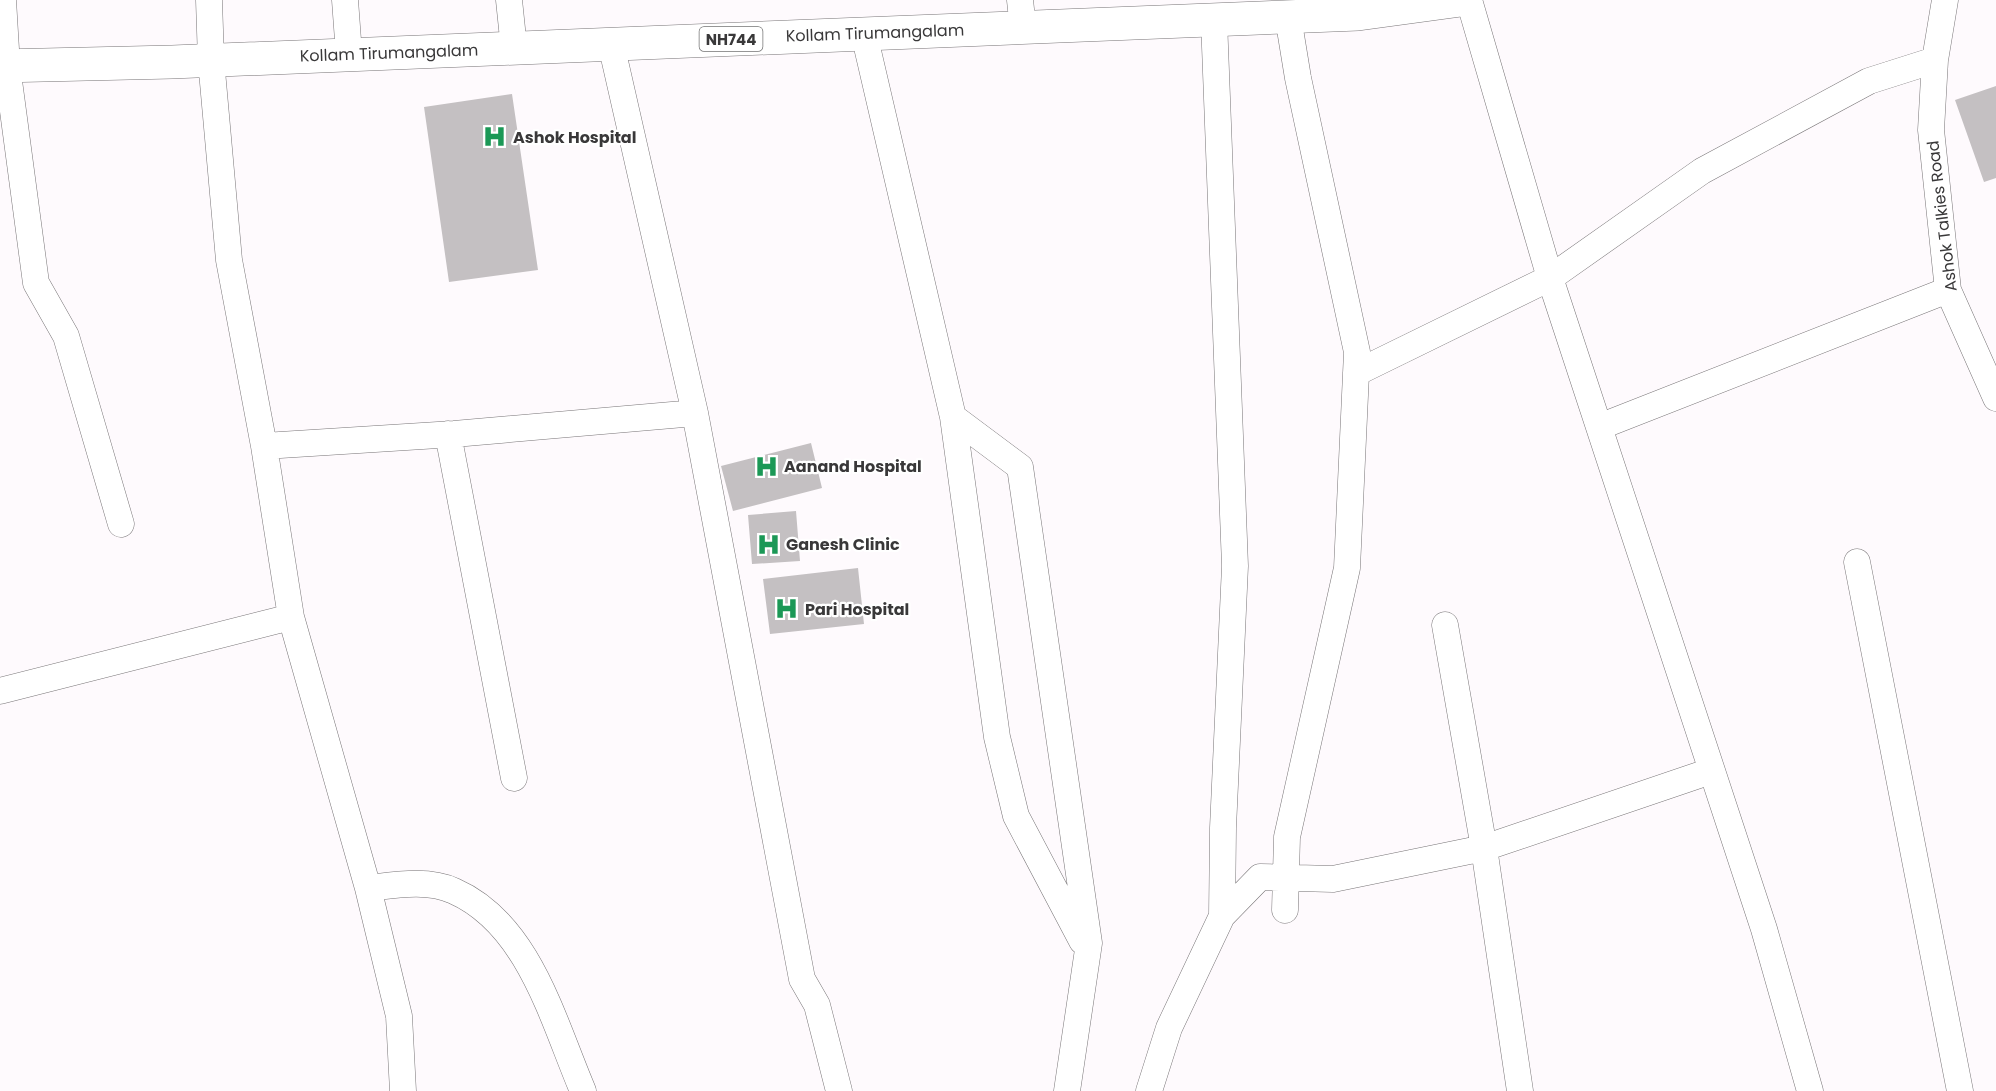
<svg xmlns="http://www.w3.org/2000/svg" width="1996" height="1091" font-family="Poppins,sans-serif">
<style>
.building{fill:#c4c0c2}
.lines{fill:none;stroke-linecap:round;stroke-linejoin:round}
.minor-casing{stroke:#787577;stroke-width:27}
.trunk-casing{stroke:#787577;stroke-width:34}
.minor{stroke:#fff;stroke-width:26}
.trunk{stroke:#fff;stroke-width:33}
.labels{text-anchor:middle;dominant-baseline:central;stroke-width:4.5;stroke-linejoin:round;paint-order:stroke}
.shield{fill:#fff;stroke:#747474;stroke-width:1.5}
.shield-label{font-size:15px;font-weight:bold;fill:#393839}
.street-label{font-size:16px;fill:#393839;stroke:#fff}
.poi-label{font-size:16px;font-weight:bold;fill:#393839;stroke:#fff;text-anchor:start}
</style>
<rect width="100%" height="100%" fill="#fefafd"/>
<path class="building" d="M1996 86V178L1984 182 1955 100Z
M512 94 538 270 449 282 424 107Z
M811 443 822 488 733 511 721 466Z
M796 511 800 561 752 564 748 515Z
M858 568 864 624 770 634 763 579Z"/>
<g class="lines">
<defs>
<path id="minor" d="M3 0 7 66 36 283 66 336 121 524
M209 0 211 60 229 260 264 446 291 617 368 888 399 1016 403 1091
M345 0 349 54
M509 0 514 48
M1020 0 1023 28
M1469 0 1550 278 1764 929 1810 1091
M1945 0 1935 60 1931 130 1948 290 1996 398
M1214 20 1235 566 1223 828 1222 916
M864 34 953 417 997 737 1016 816 1082 941 1089 943
M611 44 695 413 802 979 817 1005 839 1091
M1356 373 1550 278 1702 171 1869 81 1935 60
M953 417 1020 467 1089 943 1067 1091
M1599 427 1948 290
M448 434 514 778
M264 446 454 434 695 413
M1857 562 1960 1091
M1445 625 1484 848 1520 1091
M0 691 291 617
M368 888C395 885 428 879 454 891 529 924 553 1021 583 1091
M1285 910 1287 837 1347 568 1357 352 1298 78 1288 17
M1149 1091 1169 1028 1222 916 1260 877 1333 879 1484 848 1711 771"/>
<path id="trunk" d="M0 66 172 62 1358 14 1461 0"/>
</defs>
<use href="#minor" class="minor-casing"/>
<use href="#trunk" class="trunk-casing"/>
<use href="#minor" class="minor"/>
<use href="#trunk" class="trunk"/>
</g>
<defs>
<symbol id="hospital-bare" viewBox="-9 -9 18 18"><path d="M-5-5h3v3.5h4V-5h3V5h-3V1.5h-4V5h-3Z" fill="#1b9856" stroke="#fff" stroke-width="2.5" paint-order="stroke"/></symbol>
</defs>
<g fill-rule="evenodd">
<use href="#hospital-bare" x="478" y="120" width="33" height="33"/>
<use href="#hospital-bare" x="750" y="450" width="33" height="33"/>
<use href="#hospital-bare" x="752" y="528" width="33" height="33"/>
<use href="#hospital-bare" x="770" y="592" width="33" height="33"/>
</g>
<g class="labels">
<rect class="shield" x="699.5" y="27" width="63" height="24" rx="4.5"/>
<g class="shield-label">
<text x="731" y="39">NH744</text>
</g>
<g class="street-label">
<text transform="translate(875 33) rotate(-2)">Kollam Tirumangalam</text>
<text transform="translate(389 53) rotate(-2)">Kollam Tirumangalam</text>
<text transform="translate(1942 216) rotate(-97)">Ashok Talkies Road</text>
</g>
<g class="poi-label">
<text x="513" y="137">Ashok Hospital</text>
<text x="784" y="466">Aanand Hospital</text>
<text x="786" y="544">Ganesh Clinic</text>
<text x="805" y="609">Pari Hospital</text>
</g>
</g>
</svg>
